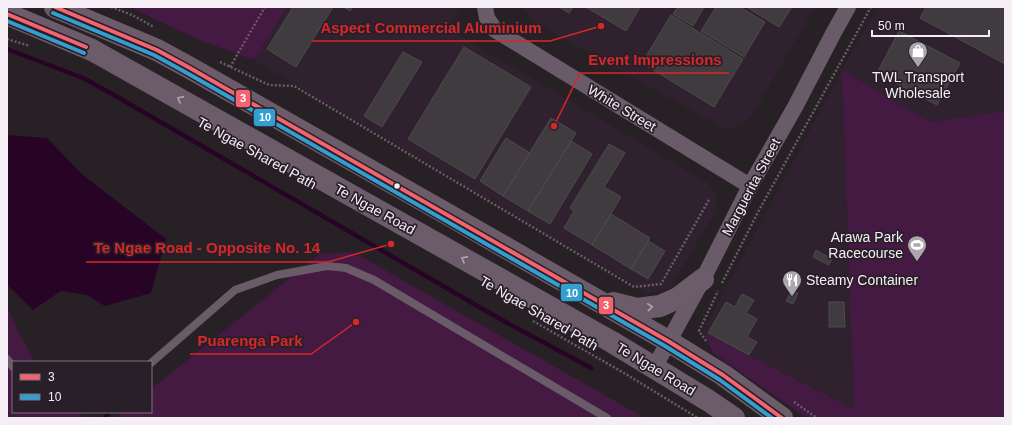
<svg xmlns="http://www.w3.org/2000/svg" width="1012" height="425" font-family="Arial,sans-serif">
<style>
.built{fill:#2f222e}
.green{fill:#441942}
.water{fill:#270326}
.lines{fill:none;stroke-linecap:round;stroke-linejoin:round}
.stream{stroke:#270326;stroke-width:4.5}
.building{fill:#403b3f;stroke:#4e4a4e}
.path{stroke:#685d67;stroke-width:2.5;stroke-dasharray:2 2;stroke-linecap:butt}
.service{stroke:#695c68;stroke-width:8}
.minor{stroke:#695c68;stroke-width:16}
.primary{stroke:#6c5c6a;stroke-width:22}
.bus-1-casing{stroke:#291f28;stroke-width:7}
.bus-2-casing{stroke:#291f28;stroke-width:7}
.bus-1{stroke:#f36470;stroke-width:4}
.bus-2{stroke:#339fd0;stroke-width:4}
.oneway{stroke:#b0a5af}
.bus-dot{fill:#f5eef4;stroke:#291f28;stroke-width:1.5}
.labels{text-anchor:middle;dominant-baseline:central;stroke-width:3.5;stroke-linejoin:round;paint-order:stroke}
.poi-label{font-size:14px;fill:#f5eef4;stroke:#291f28}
.street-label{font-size:14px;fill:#f5eef4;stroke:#291f28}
.leader{fill:none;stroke:#d62828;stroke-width:1.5}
.callout-dot{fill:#d62828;stroke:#291f28;stroke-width:1.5}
.callout-label{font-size:15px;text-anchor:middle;font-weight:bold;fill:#d62828;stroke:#291f28;stroke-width:3.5;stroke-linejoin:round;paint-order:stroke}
.line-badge{stroke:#291f28;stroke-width:1.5}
.badge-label{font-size:11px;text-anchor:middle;font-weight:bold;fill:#fff}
</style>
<rect width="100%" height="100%" fill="#272126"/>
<path class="built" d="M287 7H460L448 29 708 183 716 195V211L670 288 648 293 254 60Z
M523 7H815L751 117 742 125 727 130 534 22Z
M877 7H1005V111L930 122 842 71 854 409 703 332 842 70Z"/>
<path class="green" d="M129 7H287L254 60 204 42Z
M842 70 930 122 1005 111V418H807L713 353 703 332 854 409Z
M353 252 645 418H115L123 412H151V389L320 254Z
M7 306 19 333 35 362H13V412H78L85 418H7Z"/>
<path class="water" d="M7 135 47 138 83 175 166 239 151 293 105 306 87 295 61 291 33 310 7 285Z"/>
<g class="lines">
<path class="stream" d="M7 49 83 78 114 95 500 319 591 368
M105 418 109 412"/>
</g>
<path class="building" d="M293 7H333L296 67 267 49Z
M344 7H352L350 11Z
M559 7H573L569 13Z
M586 7H640L626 31Z
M678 7H704L693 26 673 14Z
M716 7H740L765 22 744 57 701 31Z
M746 7H792L779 27Z
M926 7H1005V64L920 18Z
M671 15 743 59 714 107 642 63Z
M899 31 960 63 937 105 877 73Z
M464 47 531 87 475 179 408 139Z
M403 52 422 62 382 127 364 116Z
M551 118 576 133 528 211 503 196Z
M506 138 530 153 503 196 480 181Z
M571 141 592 154 550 224 528 211Z
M609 144 625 153 604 187 621 197 592 245 564 228 574 211 570 208Z
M611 214 650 238 631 269 592 245Z
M648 241 665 251 648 279 631 269Z
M816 250 832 259 829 265 813 257Z
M792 290 798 293 793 304 786 301Z
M742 294 754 300 746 313 757 319 747 337 757 342 749 355 708 333 726 302 735 307Z
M829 302H844L845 327H829Z"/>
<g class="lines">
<path class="path" d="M111 7 132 15 154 27
M7 39 30 46
M220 62 269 85 294 86 634 287 661 284 710 198
M230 67 265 7
M722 283 757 214 871 7
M533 321 624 373 698 418
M706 341 699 331 718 291
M794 402 817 418"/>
<path class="service" d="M7 359 13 367
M151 363 235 290 277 275 327 266 346 268 374 280 607 418"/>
<path class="minor" d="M485 7 487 18 495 30 750 186
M654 368 703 279 750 186 795 107 834 32 848 7"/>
<path class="primary" d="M55 7 157 50 190 68 454 218 668 341 723 375 782 418
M7 14 92 50 612 342 709 401 734 418
M613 303 637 309 660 306 678 298 703 279"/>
<defs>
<path id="bus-1" d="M55 7 157 50 190 68 668 341 723 375 782 418
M7 14 86 47"/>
<path id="bus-2" d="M53 13 154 55 187 73 665 346 720 380 772 418
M7 21 84 53"/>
</defs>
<use href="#bus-1" class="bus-1-casing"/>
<use href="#bus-2" class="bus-2-casing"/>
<use href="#bus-1" class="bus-1"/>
<use href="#bus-2" class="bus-2"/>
</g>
<defs><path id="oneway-chevron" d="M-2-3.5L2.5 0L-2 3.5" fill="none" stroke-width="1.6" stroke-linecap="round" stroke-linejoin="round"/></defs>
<g class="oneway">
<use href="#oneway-chevron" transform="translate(180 99) rotate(-151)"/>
<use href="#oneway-chevron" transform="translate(464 259) rotate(-151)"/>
<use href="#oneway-chevron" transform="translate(650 307) rotate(-6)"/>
</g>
<defs>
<symbol id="shop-pin" viewBox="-11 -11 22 30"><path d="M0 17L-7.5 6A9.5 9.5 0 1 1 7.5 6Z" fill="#ada6ac" stroke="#291f28"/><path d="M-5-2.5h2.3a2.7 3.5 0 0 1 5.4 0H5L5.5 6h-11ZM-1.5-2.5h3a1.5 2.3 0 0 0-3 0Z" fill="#fff"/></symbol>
<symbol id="stadium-pin" viewBox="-11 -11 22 30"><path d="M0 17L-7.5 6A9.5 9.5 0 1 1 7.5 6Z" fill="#ada6ac" stroke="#291f28"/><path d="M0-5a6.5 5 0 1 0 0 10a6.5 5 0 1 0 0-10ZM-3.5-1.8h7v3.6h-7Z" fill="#fff"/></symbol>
<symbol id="restaurant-pin" viewBox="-11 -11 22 30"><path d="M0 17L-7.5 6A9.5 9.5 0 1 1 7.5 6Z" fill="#ada6ac" stroke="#291f28"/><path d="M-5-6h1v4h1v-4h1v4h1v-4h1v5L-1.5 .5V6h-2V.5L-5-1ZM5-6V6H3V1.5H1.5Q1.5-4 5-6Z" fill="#fff"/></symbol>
</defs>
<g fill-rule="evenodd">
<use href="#shop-pin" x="907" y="40" width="22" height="30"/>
<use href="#stadium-pin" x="906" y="234" width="22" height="30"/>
<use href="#restaurant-pin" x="781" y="269" width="22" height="30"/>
</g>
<circle class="bus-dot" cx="397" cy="186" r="3.5"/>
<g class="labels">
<g class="poi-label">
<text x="918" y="77">TWL Transport<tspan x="918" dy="16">Wholesale</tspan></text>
<text x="903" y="237" text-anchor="end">Arawa Park<tspan x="903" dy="16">Racecourse</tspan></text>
<text x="806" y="280" text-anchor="start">Steamy Container</text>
</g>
<g class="street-label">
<text transform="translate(622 108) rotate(31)">White Street</text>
<text transform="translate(257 153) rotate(29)">Te Ngae Shared Path</text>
<text transform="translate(751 187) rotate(-62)">Marguerita Street</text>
<text transform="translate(375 209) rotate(29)">Te Ngae Road</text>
<text transform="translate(539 313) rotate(30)">Te Ngae Shared Path</text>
<text transform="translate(656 369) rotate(31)">Te Ngae Road</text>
</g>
</g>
<path class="leader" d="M601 26L550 41H312M554 126L580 73H729M391 244L328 262H86M356 322L311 354H190"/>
<g class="callout-dot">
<circle cx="601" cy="26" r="4"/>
<circle cx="554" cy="126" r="4"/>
<circle cx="391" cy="244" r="4"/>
<circle cx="356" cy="322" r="4"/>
</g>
<g class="callout-label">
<text x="431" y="33">Aspect Commercial Aluminium</text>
<text x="655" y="65">Event Impressions</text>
<text x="207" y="253">Te Ngae Road - Opposite No. 14</text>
<text x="250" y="346">Puarenga Park</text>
</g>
<g class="line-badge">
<rect x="235" y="89" width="16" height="19" rx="4" fill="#f36470"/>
<rect x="253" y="108" width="23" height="19" rx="4" fill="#339fd0"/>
<rect x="560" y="283" width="23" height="19" rx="4" fill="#339fd0"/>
<rect x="598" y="296" width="16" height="19" rx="4" fill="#f36470"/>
</g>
<g class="badge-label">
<text x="243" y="102">3</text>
<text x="265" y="121">10</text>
<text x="572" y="297">10</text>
<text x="606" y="309">3</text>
</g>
<rect width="1012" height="425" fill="none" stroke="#f5eef4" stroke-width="16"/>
<rect x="12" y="361" width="140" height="52" fill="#291f28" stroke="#7b727a"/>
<rect x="20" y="374" width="20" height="6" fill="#f36470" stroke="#7b727a"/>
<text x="48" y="381" font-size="12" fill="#f5eef4">3</text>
<rect x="20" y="394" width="20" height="6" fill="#339fd0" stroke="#7b727a"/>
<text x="48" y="401" font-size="12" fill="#f5eef4">10</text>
<path d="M872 30v6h117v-6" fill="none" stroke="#f5eef4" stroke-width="2"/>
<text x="878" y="30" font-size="12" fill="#f5eef4" stroke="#291f28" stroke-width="3" paint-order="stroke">50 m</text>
</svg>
